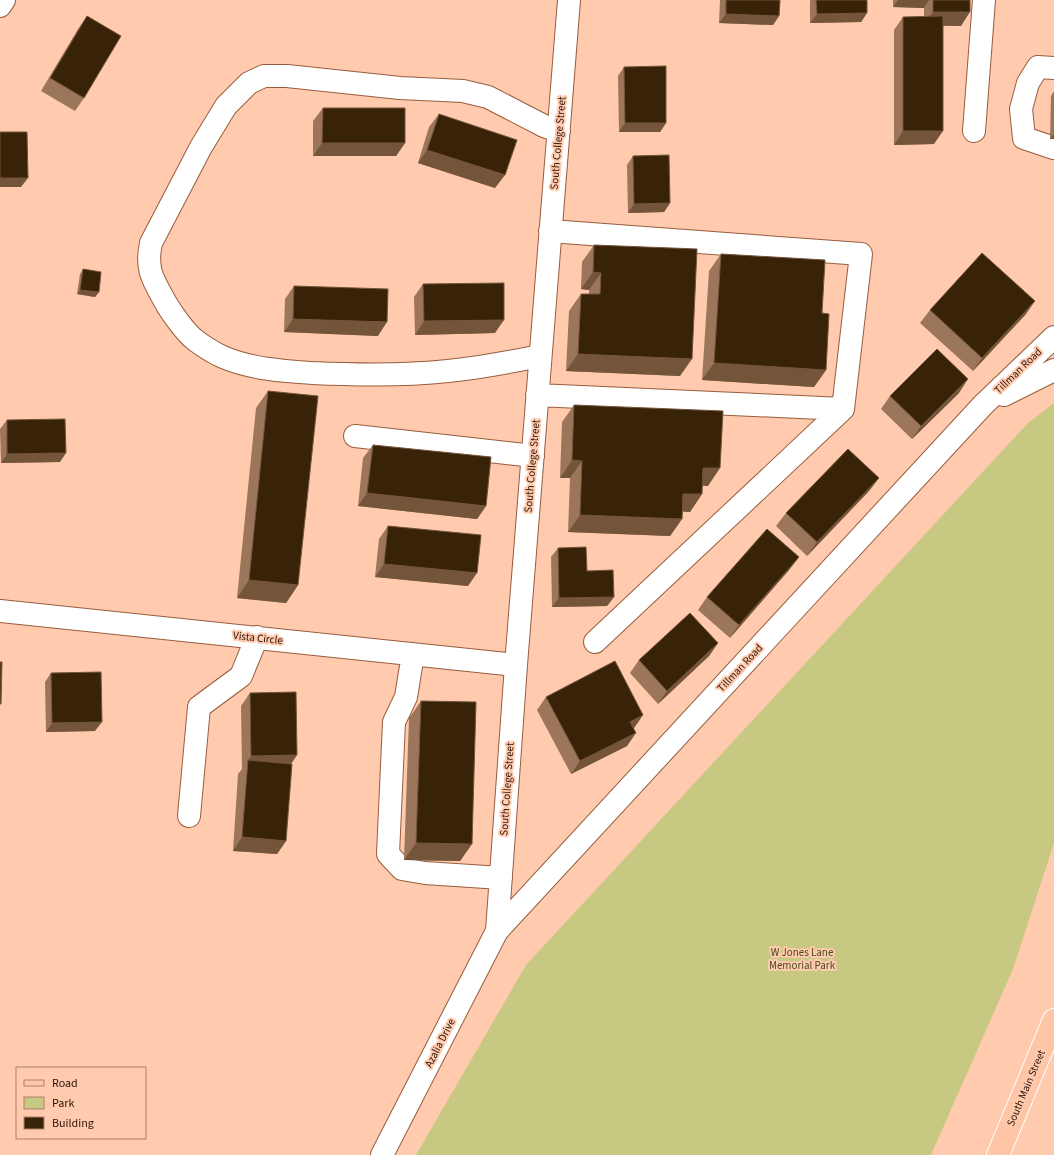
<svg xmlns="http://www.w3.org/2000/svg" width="1054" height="1155" font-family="'Source Sans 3',sans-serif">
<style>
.green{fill:#c7c881}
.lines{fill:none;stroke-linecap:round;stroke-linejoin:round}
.minor-casing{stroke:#975d3d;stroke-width:24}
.major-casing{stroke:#fff;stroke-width:24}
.minor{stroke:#fff;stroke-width:22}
.major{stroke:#fec5a6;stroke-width:22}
.wall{fill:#9c765b}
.shaded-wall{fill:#74553a}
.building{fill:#382308;stroke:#74553a}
.labels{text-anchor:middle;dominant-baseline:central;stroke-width:4;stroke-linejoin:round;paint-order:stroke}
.street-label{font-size:11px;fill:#2c1507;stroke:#ffcaae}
.park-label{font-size:11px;fill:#4a4b1f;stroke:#ffcaae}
</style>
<rect width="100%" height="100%" fill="#ffcaae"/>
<path class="green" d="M1054 403V843L1013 969 931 1155H416L526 965 1028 423Z"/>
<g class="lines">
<defs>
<path id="minor" d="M0 6 4 0
M1054 68 1038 67 1028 83 1021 109 1024 138 1054 148
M974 131 984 0
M550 231 861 254 843 409
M540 356C510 362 479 368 448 371 403 376 357 375 312 373 283 371 251 369 223 357 214 353 203 346 195 340 186 333 173 315 167 305 154 281 145 271 151 243L201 147 226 106 249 83 264 76H287L400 88 463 91 488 97 544 126 559 131
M537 395 843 409 595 642
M1004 395 1054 370
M355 436 533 456
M0 611 516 665
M413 654 406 697 394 722 388 854 402 869 425 873 501 878
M189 816 199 707 241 676 257 637
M497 931 516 665 569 0
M382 1155 497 931 983 405 1054 337"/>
<path id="major" d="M998 1155 1054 1020"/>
</defs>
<use href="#minor" class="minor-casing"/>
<use href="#major" class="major-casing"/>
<use href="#minor" class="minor"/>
<use href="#major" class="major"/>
</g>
<path class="wall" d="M720 0H780L779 16 773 25 719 23Z
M810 0H867V13L861 22 810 23Z
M893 0H970L961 26H943L934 144 894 145V30L903 17H924V8L893 7Z
M87 16 84 98 75 111 41 91 78 29Z
M624 67 666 123 660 132H619L618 76Z
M1054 91V139H1050L1051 96Z
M323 108 405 143 396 156H313V121Z
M439 114 495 188 418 163 429 127Z
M633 156 670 203 664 212 628 213 627 165Z
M594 245 680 376 566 371 569 311 581 294H589V290L581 289 582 262Z
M721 254 822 313 826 370 814 387 702 380 709 271Z
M83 269 99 292 95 297 77 294 80 274Z
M423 284 495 333 415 335 414 297Z
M294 286 378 336 284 332 285 299Z
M930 310 1026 314 973 371 920 323Z
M268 391 298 585 286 603 237 598 256 408Z
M959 393 912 439 881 409 890 396Z
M574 405 708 486 702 485V494L690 512 683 511 682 519 670 536 568 532 570 478H560L562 422Z
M7 420 60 462 1 463 0 429Z
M373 445 486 506 477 519 358 506 363 458Z
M879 478 869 491 807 556 776 526 786 513Z
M388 526 468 586 375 577 379 539Z
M558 548 587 571 614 597 607 606 552 607 551 557Z
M799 557 789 570 730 638 698 610 707 597Z
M718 643 709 656 658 704 630 673 639 660Z
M51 673 95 731 46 732 45 682Z
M250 693 297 755 291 764 286 841 277 854 233 851 238 774 242 769 241 706Z
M546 697 643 715 634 728 627 746 571 774 537 710Z
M421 701 472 844 460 861 404 860 409 718Z"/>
<path class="shaded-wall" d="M898 0H929L924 8 893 7Z
M933 12H970L961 26 924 25Z
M867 13 861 22 810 23 817 14Z
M726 14 779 16 773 25 719 23Z
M625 123H666L660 132H619Z
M903 131H943L934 144 894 145Z
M1054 134V139H1050Z
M322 143H405L396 156H313Z
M427 150 505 175 495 188 418 163Z
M0 178H28L21 187H0Z
M670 203 664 212 628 213 634 204Z
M593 272 601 273 589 290 581 289Z
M80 290 99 292 95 297 77 294Z
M1035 301 1026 314 973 371 982 358Z
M293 319 387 322 378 336 284 332Z
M504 320 495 333 415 335 424 321Z
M578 354 692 359 680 376 566 371Z
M714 363 826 370 814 387 702 380Z
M968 379 959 393 912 439 921 426Z
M66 453 60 462 1 463 7 454Z
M572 460 582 461 570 478H560Z
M703 468H720L708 486 691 485Z
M879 478 869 491 807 556 817 542Z
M367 493 486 506 477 519 358 506Z
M683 494H702L690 512 671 511Z
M580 515 682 519 670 536 568 532Z
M799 557 789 570 730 638 739 625Z
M384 564 477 573 468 586 375 577Z
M249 580 298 585 286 603 237 598Z
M614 597 607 606 552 607 559 598Z
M718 643 709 656 658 704 667 691Z
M643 715 634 728 621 735 630 722Z
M102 722 95 731 46 732 52 723Z
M636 733 627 746 571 774 580 761Z
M297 755 288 768 248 760 242 769 251 756Z
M242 837 286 841 277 854 233 851Z
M416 843 472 844 460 861 404 860Z"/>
<path class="building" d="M726 0H780L779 16 726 14Z
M816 0H867V13L817 14Z
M933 0H970V12H933Z
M87 16 121 36 84 98 50 78Z
M943 16V131H903V17Z
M666 66V123H625L624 67Z
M323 108H405V143H322Z
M439 114 517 140 505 175 427 150Z
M0 132H27L28 178H0Z
M669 155 670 203 634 204 633 156Z
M594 245 697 249 692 359 578 354 581 294H600L601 273 593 272Z
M982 253 1035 301 982 358 930 310Z
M721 254 825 260 822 313 829 314 826 370 714 363Z
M83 269 101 272 99 292 80 290Z
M504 283V320L424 321 423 284Z
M294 286 388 289 387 322 293 319Z
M937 349 968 379 921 426 890 396Z
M268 391 318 396 298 585 249 580Z
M574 405 723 411 720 468H703L702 494H683L682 519 580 515 582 461 572 460Z
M65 419 66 453 7 454V420Z
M373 445 491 457 486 506 367 493Z
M848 449 879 478 817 542 786 513Z
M388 526 481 535 477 573 384 564Z
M767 529 799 557 739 625 707 597Z
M586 547 587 571 613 570 614 597 559 598 558 548Z
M690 613 718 643 667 691 639 660Z
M615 661 643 715 630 722 636 733 580 761 546 697Z
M0 662H2L1 704H0Z
M101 672 102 722 52 723 51 673Z
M296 692 297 755 251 756 250 693Z
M421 701 476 702 472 844 416 843Z
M248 760 292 764 286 841 242 837Z"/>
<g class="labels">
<g class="street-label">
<text transform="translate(558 143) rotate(-85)">South College Street</text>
<text transform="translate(1018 371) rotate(-44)">Tillman Road</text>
<text transform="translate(532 466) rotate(-85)">South College Street</text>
<text transform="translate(258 638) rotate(6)">Vista Circle</text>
<text transform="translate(740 668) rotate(-47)">Tillman Road</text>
<text transform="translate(507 789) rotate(-86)">South College Street</text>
<text transform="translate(440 1043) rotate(-63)">Azalia Drive</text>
<text transform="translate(1026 1088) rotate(-67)">South Main Street</text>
</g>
<g class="park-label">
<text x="802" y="952">W Jones Lane<tspan x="802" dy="13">Memorial Park</tspan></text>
</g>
</g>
<rect x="16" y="1067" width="130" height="72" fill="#ffcaae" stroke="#ab826b"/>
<rect x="24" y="1080" width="20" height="6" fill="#fec5a6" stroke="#ab826b"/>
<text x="52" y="1087" font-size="12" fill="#2c1507">Road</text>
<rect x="24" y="1097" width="20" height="12" fill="#c7c881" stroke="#ab826b"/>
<text x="52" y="1107" font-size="12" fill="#2c1507">Park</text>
<rect x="24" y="1117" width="20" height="12" fill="#382308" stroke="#ab826b"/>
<text x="52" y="1127" font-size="12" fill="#2c1507">Building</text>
</svg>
